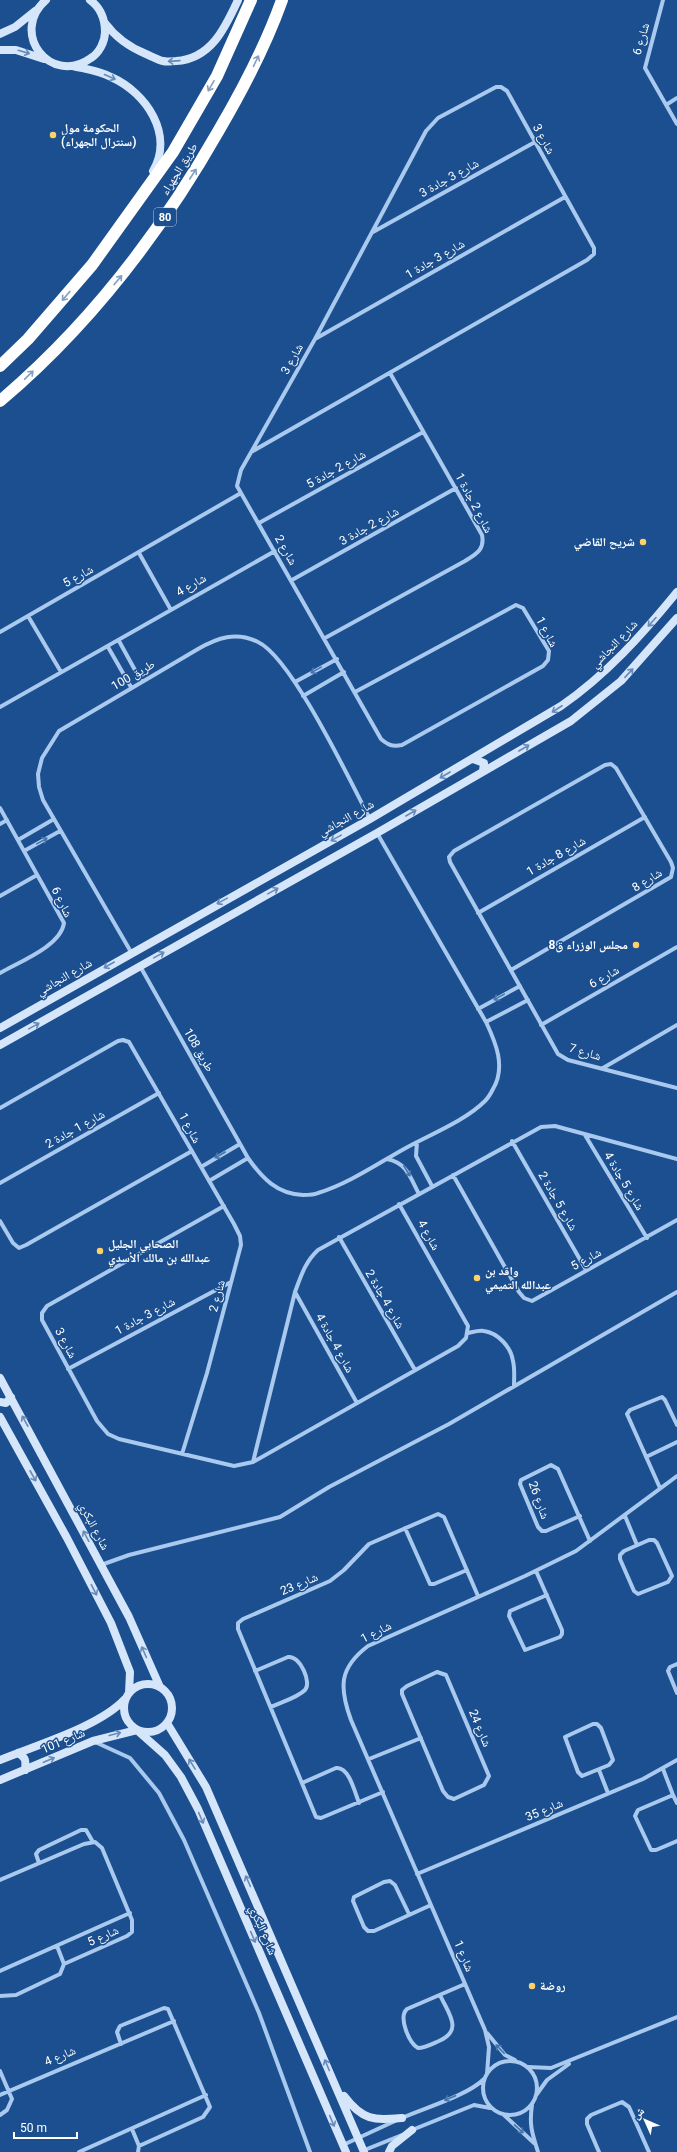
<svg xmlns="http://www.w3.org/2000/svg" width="677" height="2152" font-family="Roboto,'Noto Naskh Arabic',sans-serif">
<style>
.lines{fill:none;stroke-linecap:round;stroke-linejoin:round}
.street{stroke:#a9c9ee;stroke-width:4}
.secondary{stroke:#d6e6fa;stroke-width:8}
.highway{stroke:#fff;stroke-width:12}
.oneway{stroke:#668bba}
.oneway2{stroke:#829ec1}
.oneway3{stroke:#4674ac}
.poi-dot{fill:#ffd166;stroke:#1b4f8f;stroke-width:1.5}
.labels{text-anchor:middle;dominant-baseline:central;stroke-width:3;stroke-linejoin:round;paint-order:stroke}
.shield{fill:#1b4f8f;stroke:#bbcadd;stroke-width:1}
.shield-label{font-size:11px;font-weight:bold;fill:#fff}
.street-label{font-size:12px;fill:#fff;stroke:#1b4f8f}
.poi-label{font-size:12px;font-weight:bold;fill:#fff;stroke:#1b4f8f;text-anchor:start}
</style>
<rect width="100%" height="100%" fill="#1b4f8f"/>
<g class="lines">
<path class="street" d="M663 0 645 68 677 124
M666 105 677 98
M373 232 535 142
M315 339 565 197
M253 451 587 260 594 254V248L507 91 501 87H496L438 118 426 131 315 339 241 470 237 486 381 739C388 745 392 747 402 745L543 666 548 660 549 651 523 608 516 605 355 692
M259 523 423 432
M139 553 171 610
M292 580 456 488
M28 616 61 672
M0 632 241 493
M325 638 465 561C476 554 485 550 482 535L390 373
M119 641 141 681
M108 647 131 687
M295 682 337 659
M303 696 344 672
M0 707 275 551
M0 808 64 923C61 946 19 962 0 973
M0 824 7 820
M18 840 54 819
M24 851 60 831
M0 896 37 875
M478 913 645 817
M131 952 43 800 39 787 38 774 42 758 59 731 198 649C217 638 236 631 258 642 292 658 350 781 370 819
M140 966 248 1158C262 1178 277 1194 303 1195 307 1195 314 1195 318 1193 348 1184 377 1164 404 1149 429 1135 465 1121 485 1101 488 1098 491 1093 493 1089 506 1067 496 1043 486 1022L377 833
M511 970 671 877 673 868 671 862 616 768 611 764 605 765 454 851 449 857 450 862 558 1054 568 1060 677 1088
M478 1009 520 986
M486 1022 528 1000
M541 1025 677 947
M603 1068 677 1025
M0 1108 118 1041 123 1040 129 1042 234 1224 240 1236 241 1245 207 1373 182 1454
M585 1135 647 1238
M512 1141 586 1270
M417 1142 416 1156 432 1186
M387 1159C407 1163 410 1177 419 1194
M201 1167 240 1144
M453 1175 519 1292 524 1298 532 1301 677 1220
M209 1181 248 1158
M0 1183 159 1093
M224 1206 47 1306 42 1313V1320L97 1421 108 1434 119 1439 234 1466 253 1462 458 1346 466 1338 468 1326 399 1204
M0 1221 13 1243 19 1248 26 1245 192 1151
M339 1237 415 1370
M295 1292 357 1403
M468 1333C473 1332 479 1330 484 1331 498 1333 511 1347 513 1361 515 1369 514 1378 514 1386
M68 1369 231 1282
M646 1457 677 1442
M253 1462 295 1292C301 1276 305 1262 318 1250L541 1127 555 1126 677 1159
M660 1488 627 1414 630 1410 662 1397 665 1400 677 1425
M580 1516 546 1531H542L538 1527 520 1484 521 1480 551 1465 558 1469 590 1541
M625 1516 637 1545
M405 1528 430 1584H434L467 1570
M649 1540H654L657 1543 672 1576 668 1582 638 1594 634 1591 620 1559V1555L624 1551Z
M101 1565 129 1555 280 1517 329 1487 449 1424 677 1292
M536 1571 562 1630V1634L560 1637 525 1650 509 1616 510 1611 547 1595
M677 1664 670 1667 668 1671 677 1693
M255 1671 288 1657C300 1655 312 1683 305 1690 297 1698 281 1702 271 1707
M437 1672 446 1675 489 1776 484 1785 454 1799 448 1797 443 1791 402 1694V1690L407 1686Z
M593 1724H597L601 1728 613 1760 609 1765 582 1776 578 1772 565 1737Z
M95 1742 130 1758 159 1793 184 1840 259 2013 310 2152
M369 1759 421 1738
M663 1769 673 1795
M599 1770 608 1793
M302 1783 336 1768C349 1766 355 1793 359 1803
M383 1792 321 1818 316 1817 238 1629V1623L243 1619 330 1581 344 1570 369 1544 438 1514 444 1517 478 1596
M677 1803 673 1795 638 1810 635 1816 651 1850H656L677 1841
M39 1863 36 1854 39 1850 81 1830H86L93 1842
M417 1874 643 1779 677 1760
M0 1880 84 1844 95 1842 102 1848 132 1920V1932L127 1936 64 1964
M409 1914 395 1885 390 1881 384 1882 354 1897 353 1901 364 1927 368 1931H374L431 1905
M0 1971 130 1913
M440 1995C448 2013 464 2030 439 2041 432 2044 425 2048 418 2048 409 2043 398 2017 407 2009L465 1984
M0 1996 16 1995 60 1974 64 1964 57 1946
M487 2033 505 2055 515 2060
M121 2044 117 2032 120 2026 164 2008 168 2009 210 2107 203 2117 139 2146
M483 2088a27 27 0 1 1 54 0a27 27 0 1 1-54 0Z
M528 2067 551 2068 677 2017
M0 2071 12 2099 7 2110 0 2115
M487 2074 489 2047 485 2030 351 1720C339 1687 339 1668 368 1646L525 1576 576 1551 677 1476
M537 2094 547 2080 569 2064
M0 2095 174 2021
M532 2105C529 2125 532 2133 538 2152
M504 2115 534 2143
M402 2118C424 2108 467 2096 484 2079
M132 2129 139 2146 138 2152
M412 2130 474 2105 490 2108
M343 2145 395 2121
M362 2151 402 2135
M79 2152 206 2095
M599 2152 587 2124V2119L591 2115 622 2102 629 2107 649 2152"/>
<path class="secondary" d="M46 0C9 32 50 87 91 58 99 53 105 42 105 32 105 19 101 8 90 0
M105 23C116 38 129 47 146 54 151 56 158 60 163 61 167 62 172 61 176 61 211 59 225 28 238 0
M0 34 15 27 35 11
M0 50H16L44 59
M73 66C85 69 100 71 111 77 147 93 174 135 153 171
M473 759 484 763 483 771
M0 1028 370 819 561 706C606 675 642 635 677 592
M0 1045 377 833 571 721 621 681 677 618
M0 1378 129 1617 160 1687
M0 1402 6 1403 11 1397
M0 1417 67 1538 111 1623 130 1672 129 1693
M124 1708a24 24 0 1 1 48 0a24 24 0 1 1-48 0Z
M167 1723 206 1787 364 2152
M138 1731 165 1755 181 1777 198 1809 346 2152
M18 1753C26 1758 26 1760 25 1770
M0 1760C36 1745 99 1727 125 1699
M0 1780 93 1741 137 1730
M344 2096C363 2121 374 2120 402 2118
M389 2152 392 2146 412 2130"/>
<path class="highway" d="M0 366 28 339 92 265 173 152 217 76 251 0
M0 401C90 325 161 232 219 130 243 89 266 45 282 0"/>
</g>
<defs><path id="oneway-shaft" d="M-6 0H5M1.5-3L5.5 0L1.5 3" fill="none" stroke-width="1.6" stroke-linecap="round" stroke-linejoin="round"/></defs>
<g class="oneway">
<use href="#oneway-shaft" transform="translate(24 52) rotate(16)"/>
<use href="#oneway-shaft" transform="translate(174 61) rotate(176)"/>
<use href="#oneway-shaft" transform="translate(110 77) rotate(24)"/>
<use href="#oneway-shaft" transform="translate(652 622) rotate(132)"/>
<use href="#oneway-shaft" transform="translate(629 673) rotate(-47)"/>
<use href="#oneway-shaft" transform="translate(557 709) rotate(147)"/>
<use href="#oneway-shaft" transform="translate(524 748) rotate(-30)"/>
<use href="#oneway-shaft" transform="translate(445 775) rotate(150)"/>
<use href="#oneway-shaft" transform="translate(411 813) rotate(-30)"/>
<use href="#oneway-shaft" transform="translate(336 838) rotate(151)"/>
<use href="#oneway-shaft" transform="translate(273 891) rotate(-29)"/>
<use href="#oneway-shaft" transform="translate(222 901) rotate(151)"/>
<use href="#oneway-shaft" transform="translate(159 955) rotate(-29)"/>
<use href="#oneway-shaft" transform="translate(109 965) rotate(150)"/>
<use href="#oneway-shaft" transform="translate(34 1026) rotate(-29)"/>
<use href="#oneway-shaft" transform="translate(25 1421) rotate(-119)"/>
<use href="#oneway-shaft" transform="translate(33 1476) rotate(61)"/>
<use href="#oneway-shaft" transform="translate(86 1536) rotate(-118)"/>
<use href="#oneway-shaft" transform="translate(94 1590) rotate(63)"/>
<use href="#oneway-shaft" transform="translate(144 1652) rotate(-114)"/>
<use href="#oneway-shaft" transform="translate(115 1734) rotate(-15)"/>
<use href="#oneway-shaft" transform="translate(49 1760) rotate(-23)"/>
<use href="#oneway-shaft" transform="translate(192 1764) rotate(-122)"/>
<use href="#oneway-shaft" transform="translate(201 1818) rotate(67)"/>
<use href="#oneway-shaft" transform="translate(248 1881) rotate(-114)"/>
<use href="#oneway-shaft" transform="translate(253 1937) rotate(67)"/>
<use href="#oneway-shaft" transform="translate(327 2065) rotate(-113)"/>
<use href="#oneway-shaft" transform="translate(332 2121) rotate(67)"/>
</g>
<g class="oneway2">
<use href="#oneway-shaft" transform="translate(256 61) rotate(-65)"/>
<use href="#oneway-shaft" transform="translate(211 86) rotate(120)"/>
<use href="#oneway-shaft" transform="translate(193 174) rotate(-57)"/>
<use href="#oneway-shaft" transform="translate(118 280) rotate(-50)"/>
<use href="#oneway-shaft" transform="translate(66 296) rotate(130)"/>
<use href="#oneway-shaft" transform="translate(29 375) rotate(-44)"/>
</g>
<g class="oneway3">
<use href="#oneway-shaft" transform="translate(316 670) rotate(151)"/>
<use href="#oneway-shaft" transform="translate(42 841) rotate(-29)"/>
<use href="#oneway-shaft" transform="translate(499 997) rotate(151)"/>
<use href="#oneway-shaft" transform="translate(220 1155) rotate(150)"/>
<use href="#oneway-shaft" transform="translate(407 1171) rotate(58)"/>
<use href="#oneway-shaft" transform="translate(500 2049) rotate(-134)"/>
<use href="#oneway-shaft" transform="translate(450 2098) rotate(157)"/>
<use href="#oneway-shaft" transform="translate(519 2129) rotate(43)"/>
</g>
<g class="poi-dot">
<circle cx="53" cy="135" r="4"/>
<circle cx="643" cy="542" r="4"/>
<circle cx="636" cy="945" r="4"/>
<circle cx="100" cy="1251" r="4"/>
<circle cx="477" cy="1278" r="4"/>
<circle cx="532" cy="1986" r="4"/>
</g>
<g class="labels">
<rect class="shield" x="154" y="208" width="22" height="18" rx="3"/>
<g class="shield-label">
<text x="165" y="217">80</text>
</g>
<g class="street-label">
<text transform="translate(641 39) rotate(-74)">شارع 6</text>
<text transform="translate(544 139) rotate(61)">شارع 3</text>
<text transform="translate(179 169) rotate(-58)">طريق الجهراء</text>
<text transform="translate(449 178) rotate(-29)">شارع 3 جادة 3</text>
<text transform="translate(435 259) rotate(-30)">شارع 3 جادة 1</text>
<text transform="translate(292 359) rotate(-61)">شارع 3</text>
<text transform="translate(336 469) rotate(-29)">شارع 2 جادة 5</text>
<text transform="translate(474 503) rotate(62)">شارع 2 جادة 1</text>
<text transform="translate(369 526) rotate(-29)">شارع 2 جادة 3</text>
<text transform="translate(286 550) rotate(60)">شارع 2</text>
<text transform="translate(78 576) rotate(-29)">شارع 5</text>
<text transform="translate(191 585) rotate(-30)">شارع 4</text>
<text transform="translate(547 632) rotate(62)">شارع 1</text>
<text transform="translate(614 644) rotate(-46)">شارع النجاشي</text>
<text transform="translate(133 675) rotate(-30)">طريق 100</text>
<text transform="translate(346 818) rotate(-29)">شارع النجاشي</text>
<text transform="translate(556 856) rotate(-30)">شارع 8 جادة 1</text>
<text transform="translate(647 880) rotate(-32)">شارع 8</text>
<text transform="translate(62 902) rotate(64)">شارع 6</text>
<text transform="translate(64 977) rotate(-30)">شارع النجاشي</text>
<text transform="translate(604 977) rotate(-30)">شارع 6</text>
<text transform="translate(199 1050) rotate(60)">طريق 108</text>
<text transform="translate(585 1052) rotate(16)">شارع 7</text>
<text transform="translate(190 1128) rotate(62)">شارع 1</text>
<text transform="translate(75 1129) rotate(-29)">شارع 1 جادة 2</text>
<text transform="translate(624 1181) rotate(59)">شارع 5 جادة 4</text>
<text transform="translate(558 1201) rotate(60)">شارع 5 جادة 2</text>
<text transform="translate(429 1235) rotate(61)">شارع 4</text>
<text transform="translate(586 1259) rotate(-29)">شارع 5</text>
<text transform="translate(217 1296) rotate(-75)">شارع 2</text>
<text transform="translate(385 1299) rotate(60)">شارع 4 جادة 2</text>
<text transform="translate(145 1316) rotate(-28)">شارع 3 جادة 1</text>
<text transform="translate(66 1343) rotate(62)">شارع 3</text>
<text transform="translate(335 1343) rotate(61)">شارع 4 جادة 4</text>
<text transform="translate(539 1500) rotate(70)">شارع 26</text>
<text transform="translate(94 1526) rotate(62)">شارع البكري</text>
<text transform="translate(299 1584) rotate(-23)">شارع 23</text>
<text transform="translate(376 1632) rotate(-27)">شارع 1</text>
<text transform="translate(480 1728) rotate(67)">شارع 24</text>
<text transform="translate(63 1741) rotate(-23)">شارع 101</text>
<text transform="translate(544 1810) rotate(-23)">شارع 35</text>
<text transform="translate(263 1930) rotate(67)">شارع البكري</text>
<text transform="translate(103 1936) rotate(-24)">شارع 5</text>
<text transform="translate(464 1956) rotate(67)">شارع 1</text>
<text transform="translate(60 2056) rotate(-23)">شارع 4</text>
</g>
<g class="poi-label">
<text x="61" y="128">الحكومة مول<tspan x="61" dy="14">(سنترال الجهراء)</tspan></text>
<text x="635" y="542" text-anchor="end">شريح القاضي</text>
<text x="628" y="945" text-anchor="end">مجلس الوزراء ق8</text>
<text x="108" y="1244">الصحابي الجليل<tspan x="108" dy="14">عبدالله بن مالك الأسدي</tspan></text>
<text x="485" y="1271">واقد بن<tspan x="485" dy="14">عبدالله التميمي</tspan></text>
<text x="540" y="1986">روضة</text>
</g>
</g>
<g transform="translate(645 2120) rotate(315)" stroke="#1b4f8f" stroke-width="3" paint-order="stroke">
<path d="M0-3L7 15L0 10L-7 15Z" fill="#ffffff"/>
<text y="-6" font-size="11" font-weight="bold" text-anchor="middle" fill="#ffffff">ش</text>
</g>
<path d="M14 2132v6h63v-6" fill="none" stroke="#ffffff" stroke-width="2"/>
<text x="20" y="2132" font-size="12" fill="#ffffff" stroke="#1b4f8f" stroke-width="3" paint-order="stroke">50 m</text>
</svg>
